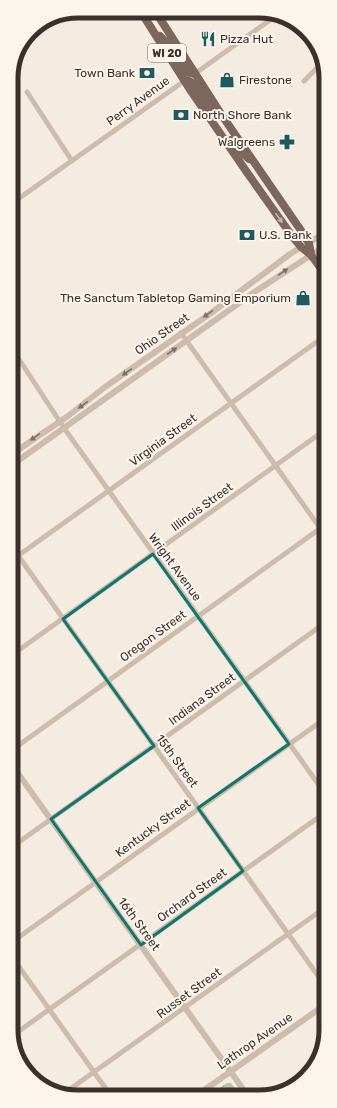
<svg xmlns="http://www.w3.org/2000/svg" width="337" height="1108" font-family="Rubik,sans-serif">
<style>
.park{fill:url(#park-tufts)}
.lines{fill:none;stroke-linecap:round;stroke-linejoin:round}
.minor{stroke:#cdbbac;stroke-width:5}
.tertiary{stroke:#cdbbac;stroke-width:6}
.primary{stroke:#7d675c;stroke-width:8}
.oneway{fill:#c2b5ac}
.oneway2{fill:#7d6f65}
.marked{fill:none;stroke:#0f766e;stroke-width:3;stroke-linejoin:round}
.labels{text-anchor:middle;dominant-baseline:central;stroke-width:4;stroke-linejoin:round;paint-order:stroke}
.shield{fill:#fbf5ee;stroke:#756b66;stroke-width:1}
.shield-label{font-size:11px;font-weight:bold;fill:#3b302b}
.poi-label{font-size:12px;fill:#3b302b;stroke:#fbf5ee;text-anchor:start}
.street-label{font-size:12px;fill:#3b302b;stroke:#fbf5ee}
.rim{fill:none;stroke:#3b302b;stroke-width:5}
</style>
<defs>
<pattern id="park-tufts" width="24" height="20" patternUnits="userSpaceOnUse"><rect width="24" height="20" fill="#b8c4a0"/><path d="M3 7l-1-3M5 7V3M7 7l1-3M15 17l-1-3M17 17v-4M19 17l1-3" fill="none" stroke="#97a083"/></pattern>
</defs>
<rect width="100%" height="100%" fill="#f4ebe1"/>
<path class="park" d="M227 1083H231L240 1096H208Z"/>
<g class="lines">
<path class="minor" d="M193 75 277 15
M304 81 323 62
M27 92 72 161
M11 204 187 79
M181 333 325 535
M11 347 64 428 326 795
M12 547 326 987
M12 560 325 336
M12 655 325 430
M12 750 325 525
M12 847 325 623
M12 942 326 718
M12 957 111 1096
M12 1036 326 812
M63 1094 326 907"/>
<path class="tertiary" d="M12 465 256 291 325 246
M13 465 12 454 68 416 105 387 211 313 290 254 325 233
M12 765 248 1096
M196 1096 326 1004"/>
<path class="primary" d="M157 14 221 114 302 232 309 243 311 255
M143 15 191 91 246 171 292 236 301 247 311 255 325 274
M160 36 171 47 187 72 194 74
M185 80C197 81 205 99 211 108
M231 140 235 146 249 159"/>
</g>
<defs><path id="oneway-solid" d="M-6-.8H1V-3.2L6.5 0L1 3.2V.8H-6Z"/></defs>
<use class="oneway" href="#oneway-solid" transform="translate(279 218) rotate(54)"/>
<g class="oneway2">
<use href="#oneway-solid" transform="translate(283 272) rotate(-34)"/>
<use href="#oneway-solid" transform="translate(208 314) rotate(144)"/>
<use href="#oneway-solid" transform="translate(172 351) rotate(-35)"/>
<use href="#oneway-solid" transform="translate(127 372) rotate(145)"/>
<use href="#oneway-solid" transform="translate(83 405) rotate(144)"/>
<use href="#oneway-solid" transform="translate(35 437) rotate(145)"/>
</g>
<path class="marked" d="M153 554 289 744 198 808 243 871 141 945 51 819 154 746 63 619Z"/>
<defs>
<symbol id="restaurant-bare" viewBox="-9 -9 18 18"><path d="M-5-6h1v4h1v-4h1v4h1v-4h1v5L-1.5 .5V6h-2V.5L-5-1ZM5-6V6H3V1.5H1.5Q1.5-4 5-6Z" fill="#1f5a5e" stroke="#fbf5ee" stroke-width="2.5" paint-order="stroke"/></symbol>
<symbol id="bank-bare" viewBox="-9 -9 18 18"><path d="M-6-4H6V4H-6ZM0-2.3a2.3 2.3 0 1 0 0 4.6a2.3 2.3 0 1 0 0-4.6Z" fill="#1f5a5e" stroke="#fbf5ee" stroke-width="2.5" paint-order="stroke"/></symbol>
<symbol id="shop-bare" viewBox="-9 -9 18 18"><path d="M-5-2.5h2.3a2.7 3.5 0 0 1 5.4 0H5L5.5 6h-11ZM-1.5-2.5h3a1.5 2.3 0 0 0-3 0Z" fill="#1f5a5e" stroke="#fbf5ee" stroke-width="2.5" paint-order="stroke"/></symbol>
<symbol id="pharmacy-bare" viewBox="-9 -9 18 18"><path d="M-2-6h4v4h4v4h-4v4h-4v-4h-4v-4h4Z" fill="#1f5a5e" stroke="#fbf5ee" stroke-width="2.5" paint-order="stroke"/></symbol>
</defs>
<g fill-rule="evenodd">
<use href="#restaurant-bare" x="197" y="28" width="22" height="22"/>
<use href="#bank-bare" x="136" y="62" width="22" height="22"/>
<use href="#shop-bare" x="216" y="69" width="22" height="22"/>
<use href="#bank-bare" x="170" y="104" width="22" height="22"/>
<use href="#pharmacy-bare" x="276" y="131" width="22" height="22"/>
<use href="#bank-bare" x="236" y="224" width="22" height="22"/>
<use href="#shop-bare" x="292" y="287" width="22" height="22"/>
</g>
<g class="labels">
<rect class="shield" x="148" y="44" width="38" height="18" rx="3"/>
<g class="shield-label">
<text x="167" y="53">WI 20</text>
</g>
<g class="poi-label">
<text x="220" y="39">Pizza Hut</text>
<text x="135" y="73" text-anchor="end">Town Bank</text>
<text x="239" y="80">Firestone</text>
<text x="193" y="115">North Shore Bank</text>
<text x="275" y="142" text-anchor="end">Walgreens</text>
<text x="259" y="235">U.S. Bank</text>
<text x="291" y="298" text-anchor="end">The Sanctum Tabletop Gaming Emporium</text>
</g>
<g class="street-label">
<text transform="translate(138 101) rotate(-36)">Perry Avenue</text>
<text transform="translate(162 334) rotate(-35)">Ohio Street</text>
<text transform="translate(163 440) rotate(-36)">Virginia Street</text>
<text transform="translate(202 507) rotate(-36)">Illinois Street</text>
<text transform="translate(175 567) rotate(54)">Wright Avenue</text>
<text transform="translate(153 636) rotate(-36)">Oregon Street</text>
<text transform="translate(202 699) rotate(-36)">Indiana Street</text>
<text transform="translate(177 761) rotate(54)">15th Street</text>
<text transform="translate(153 828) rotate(-36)">Kentucky Street</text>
<text transform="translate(192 895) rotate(-36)">Orchard Street</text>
<text transform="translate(139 924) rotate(54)">16th Street</text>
<text transform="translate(189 993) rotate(-36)">Russet Street</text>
<text transform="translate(255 1041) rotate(-35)">Lathrop Avenue</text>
</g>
</g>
<path d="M0 0H337V1108H0ZM78 18H259A60 60 0 0 1 319 78V1030A60 60 0 0 1 259 1090H78A60 60 0 0 1 18 1030V78A60 60 0 0 1 78 18Z" fill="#fbf5ee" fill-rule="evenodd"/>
<path class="rim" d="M78 18H259A60 60 0 0 1 319 78V1030A60 60 0 0 1 259 1090H78A60 60 0 0 1 18 1030V78A60 60 0 0 1 78 18Z"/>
</svg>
